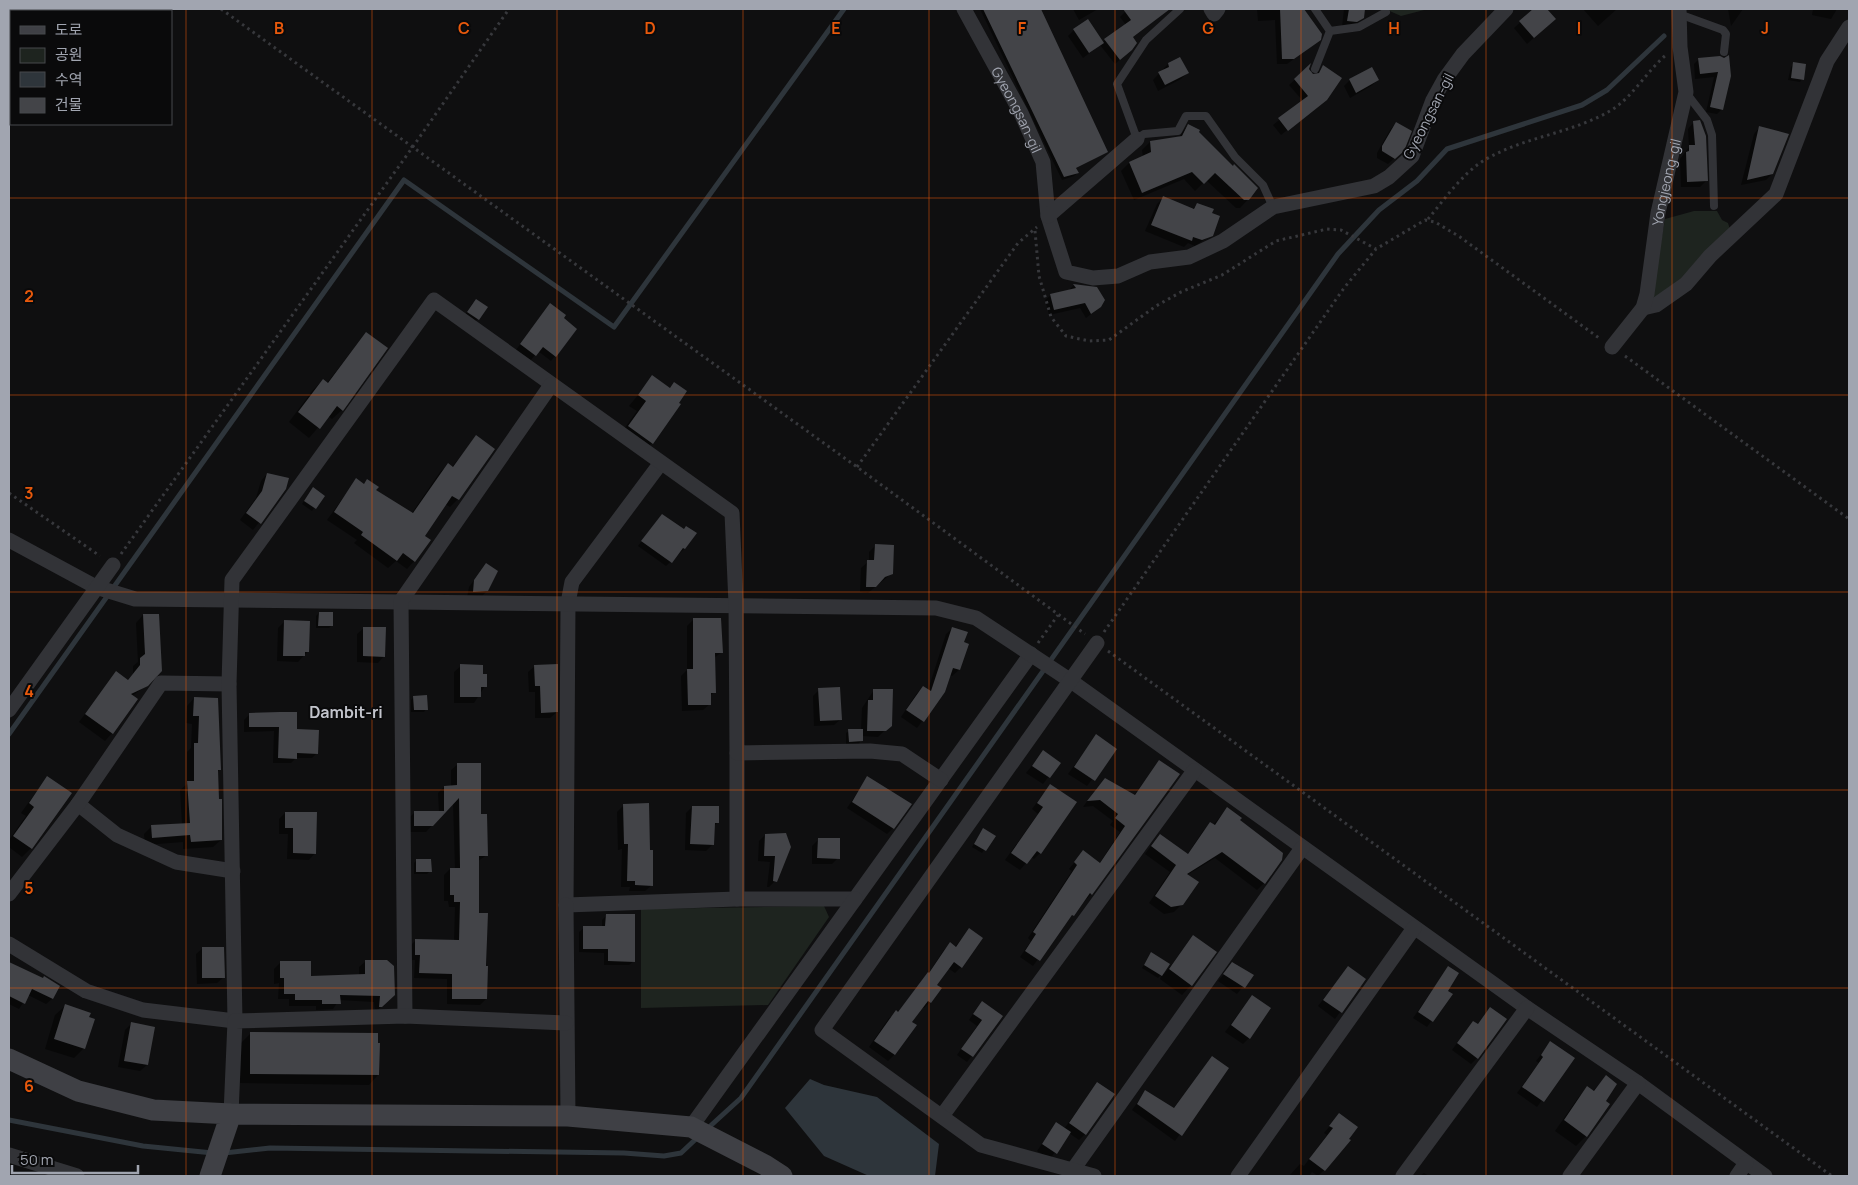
<svg xmlns="http://www.w3.org/2000/svg" width="1858" height="1185" font-family="Manrope,'Noto Sans KR',sans-serif">
<style>
.green{fill:#1e241f}
.water{fill:#2e353b}
.shadow{fill:#0007}
.lines{fill:none;stroke-linecap:round;stroke-linejoin:round}
.stream{stroke:#2e353b;stroke-width:5}
.building{fill:#434448}
.path{stroke:#37383c;stroke-width:3;stroke-dasharray:2.5 4;stroke-linecap:butt}
.lane{stroke:#323337;stroke-width:8}
.street{stroke:#323337;stroke-width:15}
.secondary{stroke:#3f4045;stroke-width:21}
.grid{fill:none;stroke:#e8590c;stroke-width:1;stroke-opacity:0.55}
.labels{text-anchor:middle;dominant-baseline:central;stroke-width:4;stroke-linejoin:round;paint-order:stroke}
.street-label{font-size:14px;fill:#a1a5b0;stroke:#0a0a0b}
.quarter-label{font-size:16px;font-weight:bold;fill:#c2c4cc;stroke:#0a0a0b}
.grid-label{font-size:16px;text-anchor:middle;font-weight:bold;fill:#e8590c;stroke:#0a0a0b;stroke-width:4;stroke-linejoin:round;paint-order:stroke}
</style>
<rect width="100%" height="100%" fill="#0f0f10"/>
<path class="green" d="M1385 9H1428L1401 16Z
M1694 211H1717L1722 220 1728 223 1734 242 1679 298 1660 309 1652 295 1665 219Z
M824 906 829 917 768 1005 641 1008V909Z"/>
<path class="water" d="M810 1079 824 1085 877 1097 939 1144 935 1176H869L824 1156 785 1108Z"/>
<path class="shadow" d="M980 9H1040L1106 152 1075 169 1077 173 1074 176 1062 180Z
M1073 9H1098L1079 20Z
M1128 9H1140L1134 20 1149 9H1169L1132 38V49L1115 64 1100 45 1083 58 1068 36 1074 30 1102 43 1126 25 1120 17Z
M1257 9H1303L1321 35 1313 45 1287 64H1277L1275 20 1258 21Z
M1344 9H1364L1363 17 1356 24 1342 27Z
M1535 9H1546L1554 19 1527 44 1514 28Z
M1583 9H1617L1598 26Z
M1728 9H1743L1731 26Z
M1813 9H1837L1831 19 1812 15Z
M1699 59 1729 75 1722 109 1717 114 1706 112 1714 77 1695 79 1694 64Z
M1168 64 1187 73 1181 79 1158 91 1153 80Z
M1794 64 1802 79 1800 82 1788 80 1791 67Z
M1323 66 1326 100 1281 135 1273 125 1303 101 1289 85 1309 67 1312 75H1316Z
M1350 80H1378L1371 86 1350 98 1344 86Z
M1694 122 1706 181 1700 187H1681L1680 159 1689 147 1688 129Z
M1396 123 1403 150 1388 164 1377 158V153L1390 130Z
M1188 125 1257 190 1240 208H1236L1206 180 1195 191 1184 179 1134 200 1121 171 1129 163 1143 157 1142 150 1150 142 1178 138Z
M1760 127 1772 174 1766 180 1741 185 1754 134Z
M1164 197 1192 210 1197 204 1211 235 1195 246 1188 243 1184 247 1145 231 1157 204Z
M1074 285 1096 288 1100 307 1086 318 1080 308 1049 315 1045 300 1051 295 1068 291Z
M473 303 486 307 475 322 465 315Z
M546 309 555 356 551 361 538 351 531 360 516 350Z
M366 333 342 410 332 419 328 416 309 438 289 422 313 390 323 380 327 383Z
M653 377 652 443 642 452 619 436 637 411 629 406Z
M476 437 493 450 458 499 450 507 445 504 423 536 414 561 407 569 396 561 388 568 354 543 357 540 327 520 356 480 363 485 367 481 375 491 412 513 440 472 448 465 452 467Z
M267 474 285 489 253 530 240 520 256 498 261 481Z
M310 492 323 496 312 511 302 504Z
M658 520 684 549 666 566 638 546Z
M875 546 891 574 868 593 860 592 861 568 869 561V552Z
M486 564 487 591 481 597 467 598 469 587Z
M319 613 332 625 329 628H316V616Z
M143 615 147 685 132 696 112 733 105 741 79 722 116 673 127 681 133 674V666L138 662 136 623Z
M693 620 722 652 714 658V692L709 697 710 704 703 710 682 711 681 676 687 670V626Z
M284 622 308 651 298 662 277 661 278 628Z
M364 628 384 656 378 663 357 662V634Z
M953 628 962 643 967 645 959 670 952 676 949 675 944 692 917 728 901 717 917 693 924 687 928 690 946 634Z
M461 666 482 675 485 686 474 703H454V672Z
M535 666 557 712 550 718H535V692H529L528 672Z
M819 690 841 719 834 725 814 726 813 696Z
M874 690 890 725 878 737 862 736 859 744H846V733L849 731 861 730 862 708Z
M414 697 426 709 424 712H411V700Z
M194 698 220 769 217 772 221 840 213 847 183 849V842L145 845 144 834 152 826 182 824 180 790 187 784V752L191 748 192 724 186 723 187 706Z
M250 714 295 731 317 753 312 758H296L291 763H273L274 731 244 732V720Z
M1096 736 1115 749 1087 786 1068 774Z
M1043 752 1059 763 1043 784 1026 773Z
M1160 761 1091 894 1066 921 1033 966 1020 957 1031 941 1028 938 1072 871 1069 869 1083 852 1099 864 1120 832 1110 825 1113 821 1093 806 1083 807 1099 785 1134 795Z
M457 765 480 815 487 855 478 861 477 914H487L486 999 480 1005 447 1004V979L414 978 415 960H410V946L416 940 454 941 455 907H449L448 901H444V875L450 869H455L453 802 426 832H409V818L415 812H439L438 793 444 787H451V770Z
M47 777 31 848 22 857 9 847V840L26 816 21 813Z
M868 777 893 828 887 834 847 808Z
M1050 785 1040 853 1034 859 1031 857 1020 870 1005 860 1038 814 1032 809Z
M624 805 652 885 645 891H629L630 887H621L622 849 618 850 617 812Z
M692 807 718 822 713 827V844L706 851 685 850 686 813Z
M1227 809 1238 821 1264 883 1257 890 1215 858 1187 875 1182 904 1174 912 1164 914 1149 903 1170 872 1145 854 1153 843 1160 836 1187 855 1203 831 1211 824 1213 825Z
M285 813 315 853 309 860 287 859 288 834H279V819Z
M981 832 994 836 982 853 972 847Z
M765 835H785L775 881 769 887H767L770 862 758 861 759 841Z
M818 840 838 858 832 864H812V846Z
M417 860 430 871 427 874H414V863Z
M606 916 634 961 629 965H604V953L579 952V932L584 928H602V920Z
M969 930 961 967 955 973 948 968 936 985 930 1002 924 1008 922 1007 911 1022 915 1025 894 1055 888 1061 869 1047 889 1018 897 1013 928 974 944 950 950 944 955 947Z
M1194 937 1191 985 1182 995 1160 979 1162 974 1158 978 1142 968 1149 957 1164 974Z
M203 948 224 977 217 983 197 984 196 954Z
M366 961 393 994 375 1013 374 1002 339 1000 333 1009 316 1010V1006H289V999H278L279 983 274 984V969L280 963 310 978 359 976V967Z
M9 963 58 986 52 999 46 1004 28 995 19 1009 9 1004Z
M1234 963 1252 975 1237 994 1218 981Z
M1348 968 1364 979 1335 1019 1318 1006Z
M1448 968 1446 991 1451 994 1427 1027 1413 1018Z
M1252 996 1249 1038 1243 1044 1225 1032Z
M65 1006 84 1048 74 1058 45 1049 55 1015Z
M977 1008 1002 1016 967 1062 957 1055 977 1026 969 1020Z
M1490 1008 1477 1058 1471 1064 1452 1050 1467 1029 1477 1025Z
M131 1024 154 1028 147 1065 140 1071 118 1067 125 1030Z
M251 1033 378 1075 369 1085 240 1083 241 1043Z
M1551 1042 1573 1058 1537 1107 1517 1093 1539 1063 1536 1061Z
M1212 1057 1227 1069 1175 1141 1132 1110 1145 1092 1173 1109Z
M1606 1077 1586 1136 1576 1146 1555 1131 1578 1098 1587 1088 1592 1092Z
M1097 1084 1085 1134 1079 1140 1069 1133 1050 1159 1037 1151 1056 1124 1064 1129Z
M1339 1115 1324 1170 1318 1176 1312 1172 1309 1176H1289L1300 1164 1304 1166 1327 1135 1324 1133Z
M1424 1173 1429 1176H1420Z"/>
<g class="lines">
<path class="stream" d="M9 734 404 180 614 327 844 9
M9 1120 143 1146 213 1153
M707 1129 741 1098 1338 254 1379 210 1417 181 1447 149 1582 105 1607 90 1664 36
M224 1153 270 1148 624 1153 664 1156 681 1153 698 1137"/>
</g>
<path class="building" d="M983 9H1041L1108 152 1076 168 1079 173 1064 177Z
M1123 9H1170L1133 37 1137 43 1132 50 1120 60 1104 39 1131 20Z
M1280 9H1304L1322 34 1321 40 1294 59H1282Z
M1349 9H1365L1364 18 1357 22 1347 21Z
M1533 9H1547L1556 19 1534 38 1519 21Z
M1088 19 1104 43 1089 53 1073 29Z
M1729 55 1731 76 1723 110 1710 107 1718 72 1700 74 1698 58 1720 56 1724 58Z
M1180 57 1189 73 1165 85 1158 72 1169 67 1168 63Z
M1793 62 1806 64 1804 80 1791 78Z
M1311 63 1309 69 1313 74 1319 73 1323 65 1342 78 1327 100 1288 131 1278 118 1308 96 1294 79Z
M1372 67 1379 80 1356 93 1349 79Z
M1700 120 1706 136 1708 181 1687 182 1686 152 1689 151V145H1695L1693 121Z
M1396 122 1412 131 1404 151 1395 159 1382 151V146Z
M1188 124 1200 130 1199 132 1233 166 1234 164 1258 188 1249 200H1244L1215 173 1204 184 1192 172 1142 193 1129 162 1151 152 1150 141 1182 136Z
M1759 126 1789 134 1773 174 1747 180Z
M1163 196 1194 209 1197 203 1214 209 1212 213 1220 216 1213 236 1202 240 1193 237 1192 241 1151 225Z
M1073 284 1097 287 1105 300 1101 307 1091 314 1085 303 1054 310 1050 294 1076 288Z
M476 299 488 307 479 320 467 312Z
M550 303 566 315 564 318 577 329 556 357 543 347 536 356 520 344Z
M366 332 388 348 343 411 337 406 320 429 298 412 323 379 328 383Z
M652 375 670 388 674 382 687 391 679 403 681 404 653 444 628 426 646 401 638 395Z
M476 435 495 449 459 500 452 496 425 536 431 540 415 562 403 553 397 561 361 535 363 532 334 512 356 478 364 484 367 479 379 487 376 490 413 513 448 463 453 467Z
M267 473 289 478 286 489 261 524 246 513 262 491Z
M313 487 325 496 316 509 304 501Z
M662 514 684 529 686 526 697 533 685 549 683 548 672 563 641 541Z
M875 544 894 545 893 574 885 577 876 587H866L867 560H874Z
M486 563 498 571 488 591 473 592 474 580Z
M319 612H333V626H318Z
M143 614H159L162 671 148 686 131 694 138 699 113 734 85 714 116 671 128 680 140 665V658L145 654Z
M693 618H721L723 653H715L716 693H711V705H688L687 669H693Z
M284 620 310 621 309 652H305V656H283Z
M363 627H386L385 657 363 656Z
M952 627 968 632 964 642 969 644 960 670 953 668 945 692 924 722 906 710 923 686 931 691Z
M460 664 483 665V674H487V687H481V697H460Z
M558 664V712L541 713 540 686H535L534 665Z
M840 687 842 720 820 721 818 688Z
M873 689H893L892 726 886 731H867L868 700H873Z
M427 695 428 710H414L413 696Z
M194 697 218 698 221 770H218L219 799H222V840L191 842 190 835 152 838 151 825 190 823 187 781H194V743H198L199 716H193Z
M280 712H297V729L319 730 318 754 297 753V759L278 758 279 727H249V713Z
M848 729H863V741L849 742Z
M1096 734 1117 749 1095 781 1074 767Z
M1043 750 1061 763 1050 778 1032 766Z
M1159 760 1180 774 1092 895 1090 893 1074 916 1072 915 1040 961 1025 951 1036 934 1033 932 1077 865 1074 862 1083 850 1100 863 1125 826 1115 818 1118 814 1100 800 1087 801 1105 778 1135 795Z
M457 763H481V814H487L488 856H479V913H488L486 966H488L487 999H452V974L419 973 420 955H415V939L459 940 460 902H454V895H450V868H460L459 798 433 826H414V811H444V786L457 785Z
M47 776 72 793 32 849 13 836 34 807 29 803Z
M867 776 912 804 894 829 852 802Z
M1050 784 1077 802 1041 854 1037 851 1027 864 1011 853 1043 807 1037 803Z
M649 803 650 850H653V886L635 885V881H627L628 844H624L623 804Z
M692 806H719V823H715L714 845 690 844Z
M1227 807 1242 818 1240 820 1283 853 1282 860 1265 884 1222 852 1187 874 1199 882 1183 905 1171 907 1155 896 1176 865 1151 846 1160 834 1188 854 1210 822 1215 825Z
M285 812H317L316 854 293 853V828H285Z
M983 828 996 836 986 851 974 844Z
M786 833 791 847 777 882 773 881 775 856H764L765 834Z
M818 838H840V859L817 858Z
M416 859H431L432 872H416Z
M606 914H635V962L608 961V949H583V926H605Z
M969 928 983 938 962 968 954 962 937 985 942 988 931 1003 928 1001 912 1022 917 1025 895 1055 874 1041 896 1010 898 1012 928 972 929 973 950 942 956 947Z
M1193 935 1217 952 1192 986 1169 969Z
M202 947H224L225 978H202Z
M1151 952 1170 964 1162 976 1144 965Z
M365 960H387L394 966 395 995 382 1007H379L380 996 340 995 341 1004H322V1000H295V994H284V978H280V961H311V976L365 974Z
M9 962 43 978 44 976 60 986 53 999 32 989 25 1004 9 996Z
M1232 962 1254 975 1245 988 1223 974Z
M1348 966 1366 979 1342 1013 1323 1000Z
M1448 966 1459 973 1448 991 1453 994 1433 1022 1418 1012Z
M1252 995 1271 1008 1250 1039 1231 1025Z
M982 1001 1003 1016 973 1057 961 1049 982 1020 973 1014Z
M65 1004 91 1013 89 1017 95 1019 85 1049 54 1039Z
M1490 1007 1507 1019 1478 1059 1457 1043 1473 1021 1478 1024Z
M131 1022 155 1027 148 1065 124 1061Z
M250 1032 378 1033V1043H380L379 1075 250 1074Z
M1550 1041 1575 1058 1544 1102 1522 1087 1543 1057 1541 1055Z
M1212 1056 1229 1068 1182 1136 1137 1104 1145 1090 1174 1108Z
M1606 1075 1617 1084 1606 1101 1610 1104 1587 1137 1564 1120 1587 1086 1594 1091Z
M1097 1082 1115 1094 1086 1135 1069 1123Z
M1339 1113 1358 1127 1349 1139 1351 1140 1325 1171 1309 1159 1333 1128 1329 1126Z
M1056 1122 1071 1132 1057 1154 1042 1144Z"/>
<g class="lines">
<path class="path" d="M221 9 857 467 1085 634
M1428 219C1444 200 1461 175 1483 161 1522 137 1570 134 1610 111 1633 97 1646 72 1666 55
M1035 231 1039 276 1051 317 1066 336 1089 341 1109 340 1156 306 1181 292 1222 275 1276 241 1327 229 1341 230 1376 249
M1625 356 1849 519
M857 467 1018 243 1037 227
M9 493 100 556
M121 554 412 148 509 9
M1104 632 1344 288 1376 249 1425 220 1435 222 1460 237 1599 338
M1038 643 1058 615
M1108 651 1832 1176"/>
<path class="lane" d="M1180 9 1146 40 1117 84 1137 139 1144 134 1178 131 1186 116H1206L1235 157 1263 185 1273 207
M1315 9 1330 31 1359 27 1386 12
M1679 14 1723 30 1726 34 1724 52
M1315 69 1330 31
M1687 94 1707 120 1712 135 1714 206"/>
<g class="street">
<path id="s1" d="M964 9 1021 113 1043 162 1048 216 1066 272 1093 278 1118 276 1150 262 1189 257 1223 241 1273 207 1374 186 1389 177 1412 156 1433 100 1444 80 1463 54 1506 9"/>
<path d="M1211 9 1214 14 1218 9"/>
<path d="M1048 216 1137 139"/>
<path d="M1643 308 1656 305 1686 284 1710 256 1776 194 1827 61 1849 27"/>
<path id="s2" d="M1612 347 1643 308 1647 294 1658 213 1686 92 1680 47 1679 9"/>
<path d="M660 464 572 582 568 603 566 905 737 899H855L1031 654"/>
<path d="M9 540 96 587 135 599 936 608 976 618 1071 681 1527 1008 1638 1083 1765 1176"/>
<path d="M9 710 113 565"/>
<path d="M78 804 117 835 176 862 233 871"/>
<path d="M9 894 78 804 161 683 229 684"/>
<path d="M737 899V753"/>
<path d="M566 905 568 1116"/>
<path d="M9 944 86 991 143 1010 235 1021 229 684 232 580 434 300 732 513 736 604 737 753 870 751 902 754 941 780"/>
<path d="M405 1016 401 601 551 385"/>
<path d="M231 1114 235 1021 405 1016 566 1023"/>
<path d="M942 1116 1194 771"/>
<path d="M691 1127 855 899"/>
<path d="M9 1155 77 1176"/>
<path d="M1072 1171 1302 848"/>
<path d="M1094 1176 981 1145 822 1030 1097 643"/>
<path d="M1238 1176 1414 928"/>
<path d="M1403 1176 1527 1008"/>
<path d="M1570 1176 1638 1083"/>
<path d="M1737 1176 1746 1163"/>
</g>
<path class="secondary" d="M9 1059 78 1091 153 1110 231 1114 568 1116 691 1127 765 1165 782 1176
M210 1176 231 1114"/>
</g>
<path class="grid" d="M186 9V1176M372 9V1176M557 9V1176M743 9V1176M929 9V1176M1115 9V1176M1301 9V1176M1486 9V1176M1672 9V1176M9 198H1849M9 395H1849M9 592H1849M9 790H1849M9 988H1849"/>
<g class="labels">
<g class="street-label">
<text stroke="none"><textPath href="#s1" startOffset="114">Gyeongsan-gil</textPath></text>
<text transform="translate(1428 116) rotate(-63)">Gyeongsan-gil</text>
<text stroke="none"><textPath href="#s2" startOffset="178">Yongjeong-gil</textPath></text>
</g>
<g class="quarter-label">
<text x="346" y="712">Dambit-ri</text>
</g>
</g>
<g class="grid-label">
<text x="279" y="34">B</text>
<text x="464" y="34">C</text>
<text x="650" y="34">D</text>
<text x="836" y="34">E</text>
<text x="1022" y="34">F</text>
<text x="1208" y="34">G</text>
<text x="1394" y="34">H</text>
<text x="1579" y="34">I</text>
<text x="1765" y="34">J</text>
<text x="29" y="302">2</text>
<text x="29" y="499">3</text>
<text x="29" y="697">4</text>
<text x="29" y="894">5</text>
<text x="29" y="1092">6</text>
</g>
<rect width="1858" height="1185" fill="none" stroke="#a1a5b0" stroke-width="20"/>
<rect x="10" y="10" width="162" height="115" fill="#0a0a0b" stroke="#46484d"/>
<rect x="20" y="26" width="25" height="8" fill="#3f4045" stroke="#46484d"/>
<text x="55" y="35" font-size="15" fill="#a1a5b0">도로</text>
<rect x="20" y="48" width="25" height="15" fill="#1e241f" stroke="#46484d"/>
<text x="55" y="60" font-size="15" fill="#a1a5b0">공원</text>
<rect x="20" y="72" width="25" height="15" fill="#2e353b" stroke="#46484d"/>
<text x="55" y="85" font-size="15" fill="#a1a5b0">수역</text>
<rect x="20" y="98" width="25" height="15" fill="#434448" stroke="#46484d"/>
<text x="55" y="110" font-size="15" fill="#a1a5b0">건물</text>
<path d="M12 1165v8h126v-8" fill="none" stroke="#a1a5b0" stroke-width="2.5"/>
<text x="20" y="1165" font-size="15" fill="#a1a5b0" stroke="#0a0a0b" stroke-width="4" paint-order="stroke">50 m</text>
</svg>
